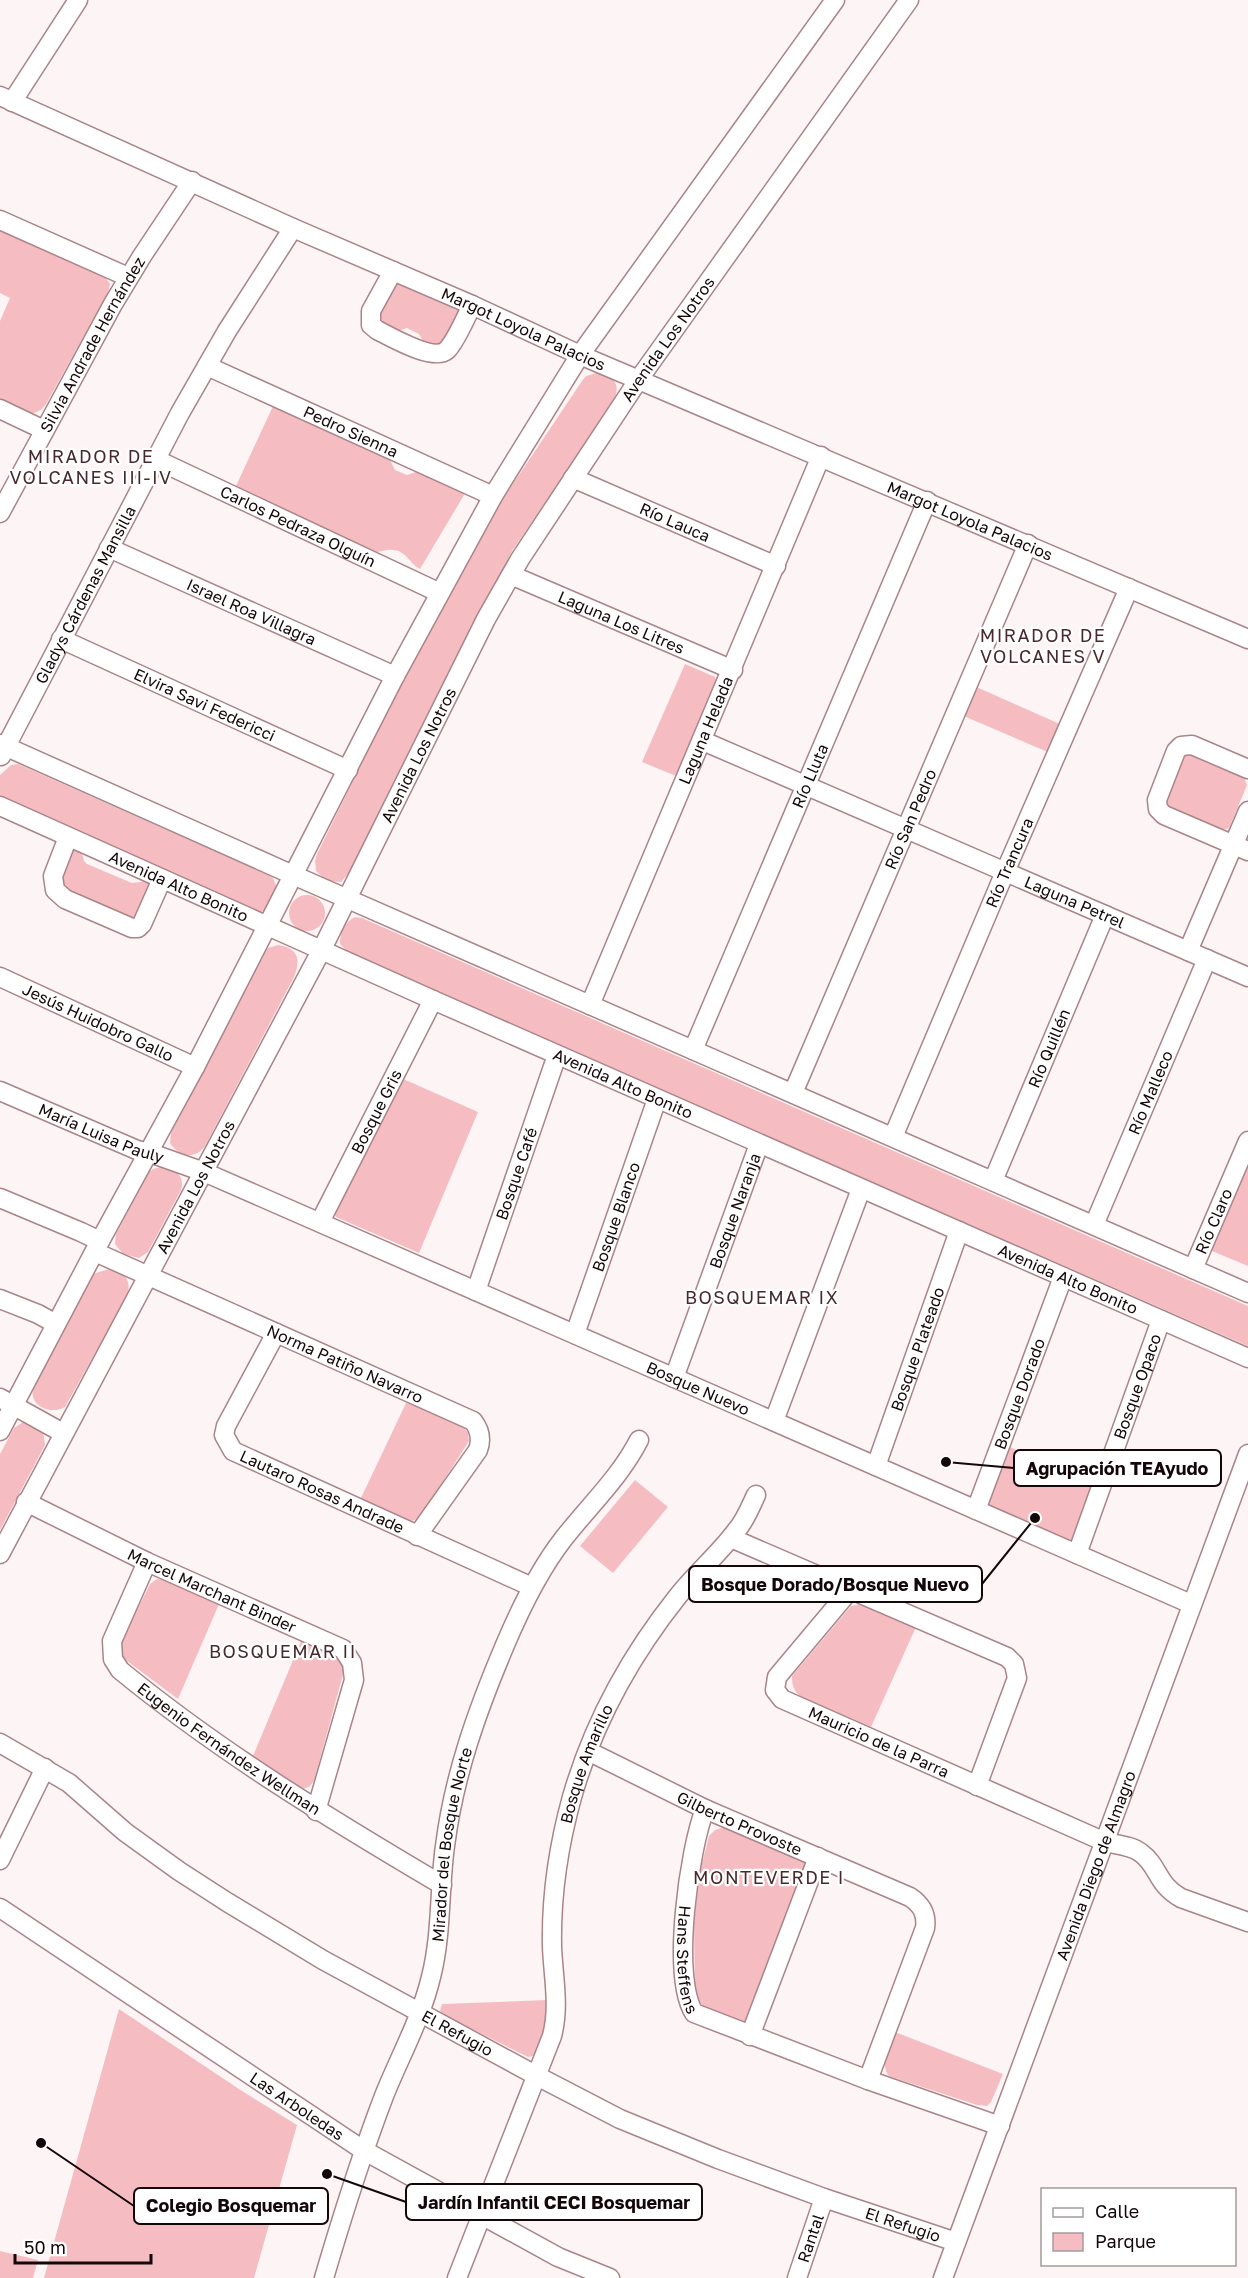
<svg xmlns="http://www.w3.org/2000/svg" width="1248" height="2278" font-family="'Golos Text',sans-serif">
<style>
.green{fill:#f5bdc2}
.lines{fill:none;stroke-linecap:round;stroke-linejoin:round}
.minor-casing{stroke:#a98488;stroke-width:21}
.minor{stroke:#fff;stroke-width:18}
.labels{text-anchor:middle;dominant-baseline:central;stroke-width:4.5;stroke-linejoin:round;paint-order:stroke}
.street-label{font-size:16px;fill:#140709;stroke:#fff}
.neighbourhood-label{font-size:18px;letter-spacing:1.5px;fill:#482a2e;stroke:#fff}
.leader{fill:none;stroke:#140709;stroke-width:2}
.callout-dot{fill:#140709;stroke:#fff;stroke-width:2}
.callout{fill:#fff;stroke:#140709;stroke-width:2}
.callout-label{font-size:18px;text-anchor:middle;font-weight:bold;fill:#140709}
</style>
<rect width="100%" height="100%" fill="#fdf5f5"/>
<path class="green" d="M0 229 105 277 110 284 108 293 46 404C34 422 16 409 0 402V321L10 298 0 293Z
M394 282 461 312 442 344 426 346 419 334 407 328 395 332 376 318Z
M600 372C619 380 620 387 612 405L512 551 354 867 341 882 327 881 316 871 315 861 317 854 418 649 484 527 582 381 586 376Z
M274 404 388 456 395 470 407 475 422 470 467 490 420 569C410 564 406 550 392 550 387 549 382 552 377 552L235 488Z
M685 664 715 677 716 680 676 776 642 762Z
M972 685 1062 725 1050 753 959 714Z
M1187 751 1242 773 1247 785 1229 828 1217 832 1163 806 1180 757Z
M18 764 268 875 273 878 277 888C273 896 269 912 259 912 245 912 211 890 197 884 134 857 71 830 7 804L0 798V775L11 765Z
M70 849 82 853 84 861 87 864 132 883 147 881 152 884 140 920 127 923 57 885Z
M289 913a18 18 0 1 1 36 0a18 18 0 1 1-36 0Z
M355 917 362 918 1248 1306V1346L349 953 340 944C340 931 344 923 355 917Z
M278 945C300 948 301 962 293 979L205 1146C195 1160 179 1157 170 1143L171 1133 265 952 268 948Z
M401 1078 478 1112 419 1253 336 1217 332 1209Z
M1248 1155V1266L1207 1249Z
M164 1166C177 1171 185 1176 181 1190L148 1252 139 1258 123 1254 115 1244 116 1234 149 1172 153 1169Z
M109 1269C124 1271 131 1279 128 1294L65 1407C53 1415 29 1407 33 1389L93 1274Z
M407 1401 464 1427 468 1433 469 1441 421 1516 415 1520 408 1522 360 1500Z
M23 1422H30L43 1430 45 1445 0 1530V1454L14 1428Z
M1005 1445 1095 1483 1073 1542 983 1503Z
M635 1480 668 1507 613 1573 580 1546Z
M157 1579 166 1580 219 1604 178 1699 123 1658C120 1652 119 1646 122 1640L150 1584Z
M861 1604 916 1627 871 1727 800 1696C793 1690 792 1684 792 1676L851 1606Z
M301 1641 337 1655 345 1667 314 1781 309 1787 302 1789 253 1756Z
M724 1827 804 1860 806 1868 748 2022 745 2023 704 2007 695 1996 694 1924 700 1871 709 1836 715 1830Z
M547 2000C547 2020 547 2040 533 2056L528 2057 446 2016 440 2011 442 2004Z
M119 2009 242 2091 297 2125 254 2278H44Z
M895 2032 1003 2074 991 2102 987 2106 977 2105 889 2076C879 2064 890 2046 895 2032Z
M0 2251 38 2260 33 2278H0Z"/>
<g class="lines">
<defs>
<g id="minor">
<path id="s1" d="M0 96 293 228 472 305 580 355 1248 639"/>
<path d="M12 102 78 0"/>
<path d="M0 220 128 277"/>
<path d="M393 271 371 311V325L377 330C391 337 434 362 447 350 456 341 466 317 472 305"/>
<path id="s2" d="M207 366 493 496"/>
<path d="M0 409 44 430"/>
<path id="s3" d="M155 459 440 593"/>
<path id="s4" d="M573 478 776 566"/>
<path id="s5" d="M0 513 113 304 142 256 192 181"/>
<path id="s6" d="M109 548 395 676"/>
<path id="s7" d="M511 575 733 670"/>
<path id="s8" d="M61 639 348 770"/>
<path id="s9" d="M703 741 1248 977"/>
<path d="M0 744 293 875 1248 1293"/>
<path id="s10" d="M1 756 180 413 227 331 293 228"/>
<path d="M1248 769 1192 745 1181 746 1176 751 1157 800 1158 809 1164 815 1248 851"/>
<path id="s11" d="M0 806 433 1000 1248 1358"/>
<path d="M68 837 53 876 55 890 65 899 132 928H138L142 924 162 879"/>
<path d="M1188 951 1248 811"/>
<path id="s12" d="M0 977 195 1067"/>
<path id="s13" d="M590 1005 821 456"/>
<path id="s14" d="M693 1050 927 501"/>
<path id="s15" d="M0 1091 137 1150 156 1155 204 1172 1191 1604"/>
<path id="s16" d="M793 1093 1028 544"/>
<path id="s17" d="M893 1137 1005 872 1129 588"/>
<path id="s18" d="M993 1181 1105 915"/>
<path d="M0 1198 81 1232 100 1241"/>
<path id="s19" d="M320 1222 433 1000"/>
<path id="s20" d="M1094 1225 1207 959"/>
<path id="s21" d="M95 1252 473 1421C480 1430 482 1439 478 1450L417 1536"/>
<path id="s22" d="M1193 1269 1248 1141"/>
<path id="s23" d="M476 1291 557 1055"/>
<path d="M0 1299 38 1314 56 1324"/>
<path id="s24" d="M276 1333 226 1426 224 1435 233 1451 532 1587"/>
<path id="s25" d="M575 1334 657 1099"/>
<path id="s26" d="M674 1378 759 1144"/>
<path d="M0 1398 63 1433"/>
<path d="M774 1421 861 1189"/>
<path d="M0 1431 100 1241 195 1067 395 676 493 496 580 355 835 0"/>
<path id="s27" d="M876 1466 959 1231"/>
<path id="s28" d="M26 1502 147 1562 343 1649 352 1663 354 1680 316 1811"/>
<path id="s29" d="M976 1510 1063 1277"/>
<path d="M731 1538 1007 1657 1014 1664 1017 1678 977 1786"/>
<path id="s30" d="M0 1554 321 951 486 619 520 559 639 379 909 0"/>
<path id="s31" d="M1077 1554 1161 1320"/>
<path id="s32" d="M147 1562 112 1641 113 1659 120 1670C220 1752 330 1819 442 1885"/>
<path id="s33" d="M850 1590 777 1677 775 1690 782 1699 1105 1842C1117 1845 1131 1845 1141 1853 1159 1866 1156 1884 1181 1898L1248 1922"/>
<path id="s34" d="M0 1743 69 1783 125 1832 179 1871 227 1902 323 1960 537 2076 620 2119 718 2159 824 2198 956 2242"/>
<path id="s35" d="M588 1751 705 1809 910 1897C922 1905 927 1914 925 1928L868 2080"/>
<path id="s36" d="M705 1809C689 1850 671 1976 694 2013L868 2080 1000 2126"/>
<path d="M0 1860 45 1768"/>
<path id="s37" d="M0 1908 363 2150 558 2257 610 2278"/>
<path d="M750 2036 818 1857"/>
<path id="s38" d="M324 2278C342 2217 361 2156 384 2096 400 2056 421 2019 431 1977 442 1934 439 1889 445 1846 454 1775 477 1711 505 1645 521 1607 539 1570 564 1538 590 1505 620 1477 639 1440"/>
<path id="s39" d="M457 2278 552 2036C560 2005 553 1977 552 1946 551 1896 559 1844 572 1797 593 1724 631 1655 678 1596 696 1573 719 1554 736 1531 745 1521 750 1508 756 1495"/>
<path id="s40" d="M797 2278 824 2198"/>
<path id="s41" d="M943 2278 1248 1454"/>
</g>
</defs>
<use href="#minor" class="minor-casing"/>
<use href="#minor" class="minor"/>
</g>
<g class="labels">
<g class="street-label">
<text stroke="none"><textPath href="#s1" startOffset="573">Margot Loyola Palacios</textPath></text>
<text stroke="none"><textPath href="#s30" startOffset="1388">Avenida Los Notros</textPath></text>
<text stroke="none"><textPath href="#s5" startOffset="192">Silvia Andrade Hernández</textPath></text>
<text stroke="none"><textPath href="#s2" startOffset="158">Pedro Sienna</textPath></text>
<text stroke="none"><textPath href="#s1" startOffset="1059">Margot Loyola Palacios</textPath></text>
<text stroke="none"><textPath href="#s4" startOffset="111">Río Lauca</textPath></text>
<text stroke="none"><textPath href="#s3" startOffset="158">Carlos Pedraza Olguín</textPath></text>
<text stroke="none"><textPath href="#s10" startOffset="182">Gladys Cárdenas Mansilla</textPath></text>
<text stroke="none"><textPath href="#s6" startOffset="156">Israel Roa Villagra</textPath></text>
<text stroke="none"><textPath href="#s7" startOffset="120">Laguna Los Litres</textPath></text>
<text stroke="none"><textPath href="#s8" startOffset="158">Elvira Savi Federicci</textPath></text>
<text stroke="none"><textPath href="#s13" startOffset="298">Laguna Helada</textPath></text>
<text stroke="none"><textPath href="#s30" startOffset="902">Avenida Los Notros</textPath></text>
<text stroke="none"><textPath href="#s14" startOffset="298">Río Lluta</textPath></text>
<text stroke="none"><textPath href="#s16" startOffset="298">Río San Pedro</textPath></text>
<text stroke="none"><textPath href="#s17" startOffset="298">Río Trancura</textPath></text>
<text stroke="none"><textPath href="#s11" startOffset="196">Avenida Alto Bonito</textPath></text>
<text stroke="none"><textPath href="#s9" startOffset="405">Laguna Petrel</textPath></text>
<text stroke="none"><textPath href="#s12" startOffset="108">Jesús Huidobro Gallo</textPath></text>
<text stroke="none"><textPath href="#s18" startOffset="144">Río Quillén</textPath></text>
<text stroke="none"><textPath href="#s11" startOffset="682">Avenida Alto Bonito</textPath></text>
<text stroke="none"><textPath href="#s20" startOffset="144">Río Malleco</textPath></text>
<text stroke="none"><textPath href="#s19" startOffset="124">Bosque Gris</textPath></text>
<text stroke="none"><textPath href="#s15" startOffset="110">María Luisa Pauly</textPath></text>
<text stroke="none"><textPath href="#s23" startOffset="124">Bosque Café</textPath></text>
<text stroke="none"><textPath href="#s30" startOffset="416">Avenida Los Notros</textPath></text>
<text stroke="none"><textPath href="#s26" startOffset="178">Bosque Naranja</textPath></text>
<text stroke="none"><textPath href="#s25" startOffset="124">Bosque Blanco</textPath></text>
<text stroke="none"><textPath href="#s22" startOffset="52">Río Claro</textPath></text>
<text stroke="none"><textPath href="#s11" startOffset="1168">Avenida Alto Bonito</textPath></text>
<text stroke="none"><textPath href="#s27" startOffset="124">Bosque Plateado</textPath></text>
<text stroke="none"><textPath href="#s21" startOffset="274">Norma Patiño Navarro</textPath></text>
<text stroke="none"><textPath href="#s31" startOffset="178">Bosque Opaco</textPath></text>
<text stroke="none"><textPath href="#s15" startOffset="759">Bosque Nuevo</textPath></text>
<text stroke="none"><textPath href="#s29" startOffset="124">Bosque Dorado</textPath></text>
<text stroke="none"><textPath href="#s24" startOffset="231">Lautaro Rosas Andrade</textPath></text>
<text stroke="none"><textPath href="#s28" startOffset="206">Marcel Marchant Binder</textPath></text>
<text stroke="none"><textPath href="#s33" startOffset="244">Mauricio de la Parra</textPath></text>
<text stroke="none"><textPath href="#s32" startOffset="252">Eugenio Fernández Wellman</textPath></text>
<text stroke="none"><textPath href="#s39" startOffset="537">Bosque Amarillo</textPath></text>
<text stroke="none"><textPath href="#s35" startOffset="168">Gilberto Provoste</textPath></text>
<text stroke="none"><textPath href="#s38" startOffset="454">Mirador del Bosque Norte</textPath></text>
<text stroke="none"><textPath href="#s41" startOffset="440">Avenida Diego de Almagro</textPath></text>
<text stroke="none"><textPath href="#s36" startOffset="153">Hans Steffens</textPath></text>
<text stroke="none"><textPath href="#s34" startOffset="543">El Refugio</textPath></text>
<text stroke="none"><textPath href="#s37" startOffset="357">Las Arboledas</textPath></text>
<text stroke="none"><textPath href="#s34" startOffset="1029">El Refugio</textPath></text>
<text stroke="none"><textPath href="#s40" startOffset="42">Rantal</textPath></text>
</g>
<g class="neighbourhood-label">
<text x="91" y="456">MIRADOR DE<tspan x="91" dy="21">VOLCANES III-IV</tspan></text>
<text x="1043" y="635">MIRADOR DE<tspan x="1043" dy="21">VOLCANES V</tspan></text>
<text x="762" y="1297">BOSQUEMAR IX</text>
<text x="283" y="1651">BOSQUEMAR II</text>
<text x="769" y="1877">MONTEVERDE I</text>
</g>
</g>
<path class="leader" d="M946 1462L1014 1468M1035 1518L982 1584M327 2174L406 2202M41 2143L134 2206"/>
<g class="callout-dot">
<circle cx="946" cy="1462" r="6"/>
<circle cx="1035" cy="1518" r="6"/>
<circle cx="327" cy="2174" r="6"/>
<circle cx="41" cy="2143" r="6"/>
</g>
<g class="callout">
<rect x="1014" y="1450" width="207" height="36" rx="6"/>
<rect x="689" y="1566" width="293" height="36" rx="6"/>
<rect x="406" y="2184" width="296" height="36" rx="6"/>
<rect x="134" y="2188" width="194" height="36" rx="6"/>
</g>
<g class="callout-label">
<text x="1117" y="1475">Agrupación TEAyudo</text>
<text x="835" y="1591">Bosque Dorado/Bosque Nuevo</text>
<text x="554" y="2209">Jardín Infantil CECI Bosquemar</text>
<text x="231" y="2212">Colegio Bosquemar</text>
</g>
<rect x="1041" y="2188" width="195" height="78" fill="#ffffff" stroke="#a19c9d" stroke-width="1.5"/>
<rect x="1053" y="2208" width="30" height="9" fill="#ffffff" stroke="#a19c9d" stroke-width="1.5"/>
<text x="1095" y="2218" font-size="18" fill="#140709">Calle</text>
<rect x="1053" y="2233" width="30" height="18" fill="#f5bdc2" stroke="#a19c9d" stroke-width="1.5"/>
<text x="1095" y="2248" font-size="18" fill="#140709">Parque</text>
<path d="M15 2254v9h136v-9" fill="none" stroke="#140709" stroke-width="3"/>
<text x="24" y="2254" font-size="18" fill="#140709" stroke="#ffffff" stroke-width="4.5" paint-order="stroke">50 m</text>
</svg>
